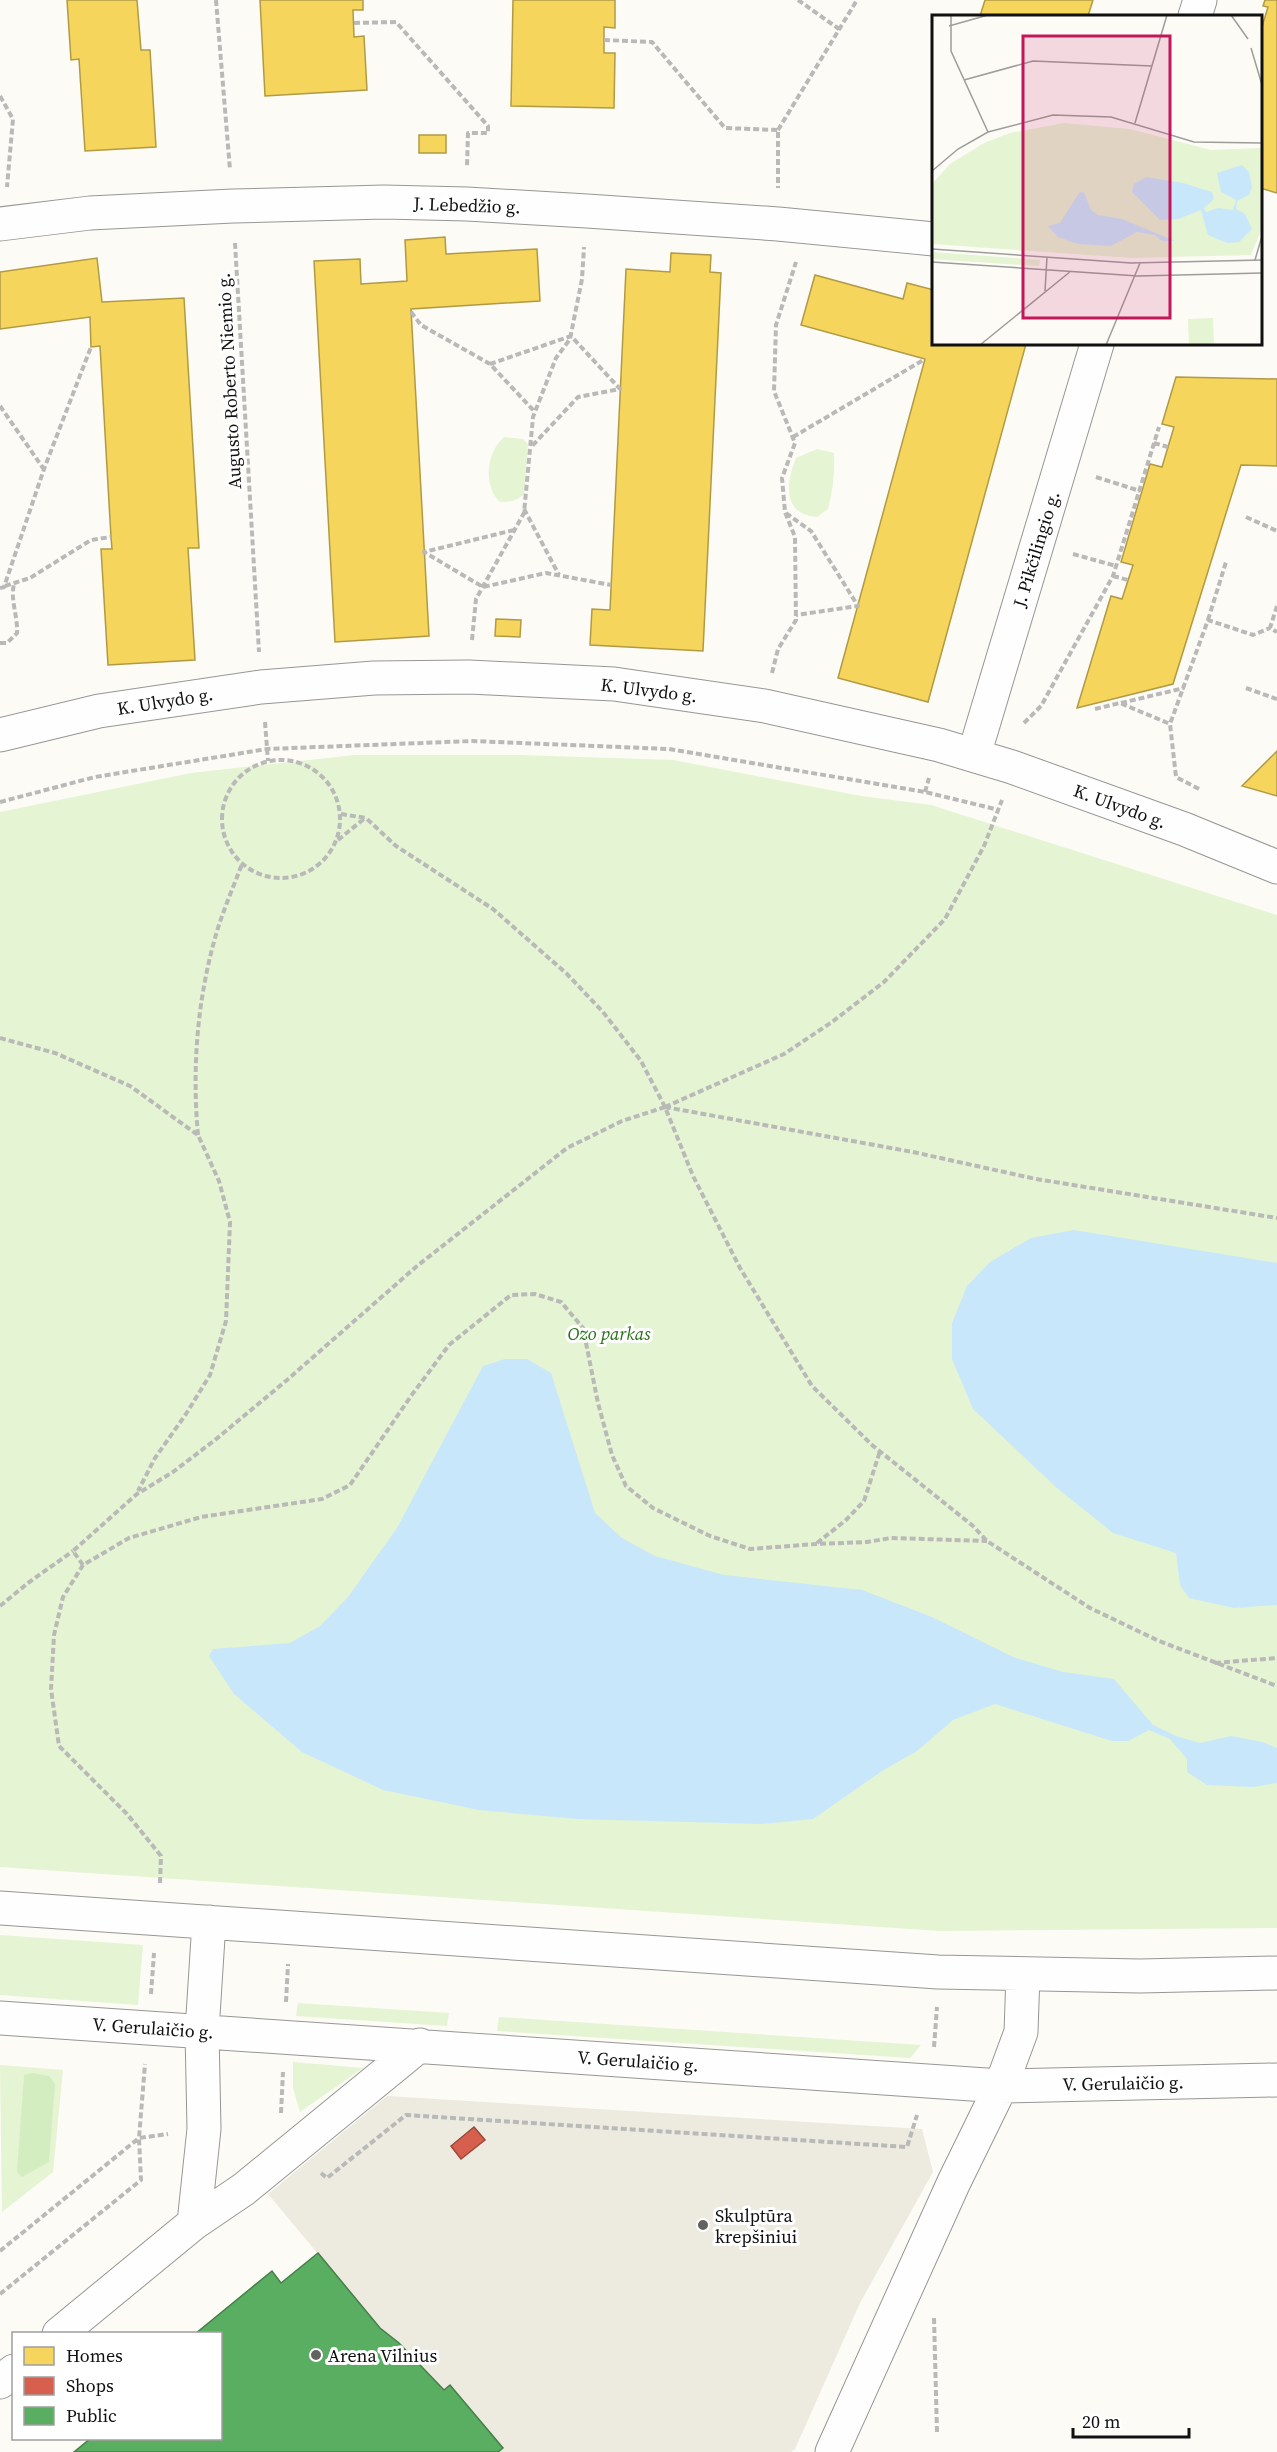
<svg xmlns="http://www.w3.org/2000/svg" width="1277" height="2452" font-family="'Source Serif 4',serif">
<style>
.green{fill:#e5f4d3}
.forest{fill:#d4edc0}
.plaza{fill:#edeae0}
.water{fill:#c8e7fb}
.homes{fill:#f6d55c;stroke:#b19a45;stroke-width:1.5}
.shops{fill:#d6604d;stroke:#9b483b;stroke-width:1.5}
.public{fill:#5aae61;stroke:#447f49;stroke-width:1.5}
.lines{fill:none;stroke-linecap:round;stroke-linejoin:round}
.minor-casing{stroke:#969694;stroke-width:35}
.path{stroke:#b9b9b8;stroke-width:4;stroke-dasharray:6 3;stroke-linecap:butt}
.minor{stroke:#fffefe;stroke-width:33}
.poi-dot{fill:#636260;stroke:#fff;stroke-width:2}
.labels{text-anchor:middle;dominant-baseline:central;stroke-width:6;stroke-linejoin:round;paint-order:stroke}
.street-label{font-size:18px;fill:#101010;stroke:#fff}
.park-label{font-size:18px;font-style:italic;fill:#277017;stroke:#fff}
.poi-label{font-size:18px;fill:#101010;stroke:#fff;text-anchor:start}
.inset-road{fill:none;stroke:#9e9d9a;stroke-width:1.5}
.view{fill:#c2185b;fill-opacity:0.15;stroke:#c2185b;stroke-width:3}
.inset-edge{fill:none;stroke:#101010;stroke-width:3}
</style>
<rect width="100%" height="100%" fill="#fcfbf6"/>
<path class="green" d="M504 437 523 439 528 444 524 494C516 501 511 502 500 502 483 486 486 453 504 437Z
M817 449 834 453C835 473 833 490 828 509L817 517C782 514 786 483 796 458Z
M355 755H520L673 760 861 796 931 805 1277 915V1928L940 1931 0 1867V812L191 773Z
M0 1935 143 1945 138 2005 0 1995Z
M298 2003 449 2013 447 2026 296 2016Z
M499 2017 921 2045 910 2058 497 2031Z
M293 2062 363 2068 300 2112 293 2088Z
M0 2065 63 2070 53 2172 2 2212Z"/>
<path class="forest" d="M32 2073 49 2076 55 2084 49 2162 22 2177 17 2172 24 2075Z"/>
<path class="plaza" d="M387 2096 922 2129 933 2172 860 2303 795 2449 791 2452H498L502 2448 450 2385 444 2390 399 2343 380 2328 268 2194Z"/>
<path class="water" d="M1074 1230 1277 1263V1605L1234 1608 1189 1598 1180 1585 1176 1553 1113 1533 1057 1488 973 1409 952 1359V1323L967 1286 990 1262 1031 1238Z
M505 1359H527L551 1373 595 1513 622 1538 655 1556 724 1575 862 1590 932 1617 1013 1657 1063 1672 1114 1679 1153 1725 1176 1736 1200 1743 1231 1736 1262 1742 1277 1748V1783L1253 1787 1207 1785 1187 1772V1759L1170 1739 1149 1730 1128 1741H1112L995 1704 953 1720 917 1751 882 1771 813 1819 762 1824 577 1819 479 1810 383 1790 302 1752 234 1694 209 1656 213 1649 290 1643 320 1626 348 1597 397 1528 483 1366Z"/>
<path class="homes" d="M67 0H137L141 50H150L156 147 85 151 79 59 71 60Z
M260 0H363V10H353L354 37 364 36 367 90 265 96Z
M513 0H615V28L604 27V53H615L614 108 511 106Z
M985 0H1093L1088 16H980Z
M1265 0H1277V193L1260 188V33L1268 7 1263 6Z
M419 135H446V153H419Z
M445 237 446 254 537 249 540 301 411 309 429 636 335 642 314 261 360 259 361 284 407 281 405 240Z
M671 253 711 255 710 272 721 273 703 651 590 645 592 609 610 610 626 269 670 272Z
M97 258 102 302 184 298 199 548H188L195 660 108 665 101 549H112L111 537 100 346 91 347 90 317 0 329V272Z
M815 275 903 299 907 283 934 290V344H1026L928 702 838 678 925 359 801 325Z
M1176 377 1277 379V466L1241 465 1173 684 1077 708 1111 596 1122 599 1133 565 1121 562 1150 464 1162 467 1174 427 1162 424Z
M496 619 521 620 520 637 495 636Z
M1277 751V796L1242 786Z"/>
<path class="shops" d="M474 2127 485 2140 461 2159 451 2146Z"/>
<path class="public" d="M318 2253 380 2328 399 2343 444 2390 450 2385 503 2448 498 2452H74L91 2438H220V2334H195L272 2271 281 2283Z"/>
<g class="lines">
<defs>
<path id="minor" d="M1195 16 1200 0
M0 224 90 213 233 206 384 202 467 204 587 211 778 224 934 239
M0 735 99 711 261 687 374 678 469 677 614 684 765 706 939 745 1012 767 1184 829 1277 867
M974 755 1097 344
M0 1908 938 1972 1140 1976 1277 1973
M0 2018 1001 2086 1277 2080
M194 2223 204 2129 202 2031 209 1922
M59 2334 194 2223 244 2189 420 2045
M0 2382 14 2371
M832 2452 954 2182 1001 2086 1021 2032 1023 1974"/>
</defs>
<use href="#minor" class="minor-casing"/>
<path class="path" d="M216 0 230 170
M798 0 839 29
M354 23 396 22 488 126V133H468L467 167
M604 40 652 42 725 128 778 130V188
M0 96 13 119 7 187
M778 130 857 0
M235 243 259 652
M411 312 421 325 490 364 535 412
M490 364 571 336 620 389 578 397 532 446
M0 406 43 468
M793 437 925 359
M1154 443 1168 447
M1096 477 1140 491
M524 509 559 575
M786 513 811 531 858 606 796 615
M1246 517 1277 531
M514 530 424 552 483 587 546 573 611 585
M1073 554 1116 566
M1113 576 1128 580
M5 586 30 578 91 540 111 537
M0 588 4 587 44 469 91 347
M1277 606 1270 628 1277 632
M1208 620 1226 562
M472 640 476 599 524 513 533 417 556 358 570 339 582 279 584 247
M0 643H7L17 633C18 616 10 600 14 584
M772 673 778 649 796 620 795 537 785 512 782 478 795 443 774 391 776 325 796 262
M1246 688 1277 699
M1121 703 1184 688
M1095 709 1120 703 1170 724
M265 722 268 761
M1024 723 1041 706 1113 576 1159 427
M222 819a59 59 0 1 1 118 0a59 59 0 1 1-118 0Z
M1199 789 1176 777 1170 724 1208 620 1253 635 1270 628
M925 792 929 778
M0 802 95 777 267 749 472 741 669 749 925 792 999 810
M341 814 366 818 396 846 493 909 567 974 603 1012 641 1061 665 1107
M338 840 365 818
M0 1038 55 1053 130 1086 198 1135 219 1181 230 1222 226 1321 210 1375 186 1414 155 1458 138 1491
M665 1107 784 1054 832 1022 884 982 945 919 984 846 1002 800
M665 1107 913 1152 1036 1179 1277 1218
M198 1135C192 1069 197 1002 215 938 222 913 233 888 242 864
M817 1543 846 1520 864 1501 880 1451
M83 1565 73 1551 137 1494 173 1472 215 1440 287 1380 417 1266 567 1148 622 1121 665 1107 693 1176 740 1268 812 1386 872 1445 973 1526 987 1541 1090 1608 1159 1641 1277 1686
M0 1606 28 1583 73 1551
M1215 1663 1277 1658
M160 1883 161 1856 127 1814 59 1746 51 1689 54 1635 63 1597 83 1565 129 1538 201 1517 322 1499 350 1485 411 1396 449 1345 511 1295 535 1294 561 1302 583 1328 598 1403 612 1455 626 1486 653 1508 710 1536 750 1549 816 1544 867 1542 891 1538 987 1541
M151 1994 154 1953
M286 2002 288 1964
M934 2047 937 2007
M281 2113 283 2072
M321 2173 327 2178 406 2115 907 2147 917 2115
M0 2251 139 2138 168 2134
M0 2294 141 2180 139 2138 145 2064
M934 2318 937 2432"/>
<use href="#minor" class="minor"/>
</g>
<g class="poi-dot">
<circle cx="703" cy="2225" r="6"/>
<circle cx="316" cy="2355" r="6"/>
</g>
<g class="labels">
<g class="street-label">
<text transform="translate(467 205) rotate(2)">J. Lebedžio g.</text>
<text transform="translate(229 381) rotate(-93)">Augusto Roberto Niemio g.</text>
<text transform="translate(1036 549) rotate(-73)">J. Pikčilingio g.</text>
<text transform="translate(649 690) rotate(7)">K. Ulvydo g.</text>
<text transform="translate(165 701) rotate(-9)">K. Ulvydo g.</text>
<text transform="translate(1120 806) rotate(20)">K. Ulvydo g.</text>
<text transform="translate(153 2028) rotate(4)">V. Gerulaičio g.</text>
<text transform="translate(638 2061) rotate(4)">V. Gerulaičio g.</text>
<text transform="translate(1123 2083) rotate(-1)">V. Gerulaičio g.</text>
</g>
<g class="park-label">
<text x="609" y="1333">Ozo parkas</text>
</g>
<g class="poi-label">
<text x="715" y="2215">Skulptūra<tspan x="715" dy="21">krepšiniui</tspan></text>
<text x="328" y="2355">Arena Vilnius</text>
</g>
</g>
<g transform="translate(932 15)">
<rect width="330" height="330" fill="#fcfbf6"/>
<path d="M132 108 198 114 279 135 329 133 330 213 319 240 199 243 0 229V169L18 149 52 128 78 118ZM0 237 108 245 107 251 0 244ZM281 303 282 330H257L256 304Z" fill="#e5f4d3"/>
<path d="M310 150 317 157 320 172 317 180 305 186 304 194 313 199 320 214 307 227 295 228 276 220 269 195 246 204 228 205 200 177 202 169 214 162 251 168 280 177 282 184 272 193 274 197 286 193 301 195 304 185 289 177 285 158ZM152 177 159 195 166 200 190 204 243 226H230L223 220 205 217 179 231 146 229 126 222 116 211 128 208 147 178Z" fill="#c8e7fb"/>
<path class="inset-road" d="M19 0V36L56 117M299 0 316 24M17 11 56 0M319 33 330 70M32 65 101 46 220 51M203 108 235 0M0 156 26 134 56 117 121 100 179 102 262 127 330 128M0 234 199 248 330 245M323 245 330 221M0 247 206 261 330 258M113 276 115 242M48 330 139 256M174 330 208 248"/>
<path class="view" d="M91 21H238V303H91Z"/>
<rect width="330" height="330" class="inset-edge"/>
</g>
<rect x="12" y="2332" width="210" height="108" fill="#ffffff" stroke="#9f9f9f" stroke-width="1.5"/>
<rect x="24" y="2347" width="30" height="18" fill="#f6d55c" stroke="#9f9f9f" stroke-width="1.5"/>
<text x="66" y="2362" font-size="18" fill="#101010">Homes</text>
<rect x="24" y="2377" width="30" height="18" fill="#d6604d" stroke="#9f9f9f" stroke-width="1.5"/>
<text x="66" y="2392" font-size="18" fill="#101010">Shops</text>
<rect x="24" y="2407" width="30" height="18" fill="#5aae61" stroke="#9f9f9f" stroke-width="1.5"/>
<text x="66" y="2422" font-size="18" fill="#101010">Public</text>
<path d="M1073 2428v9h116v-9" fill="none" stroke="#101010" stroke-width="3"/>
<text x="1082" y="2428" font-size="18" fill="#101010" stroke="#ffffff" stroke-width="4.5" paint-order="stroke">20 m</text>
</svg>
